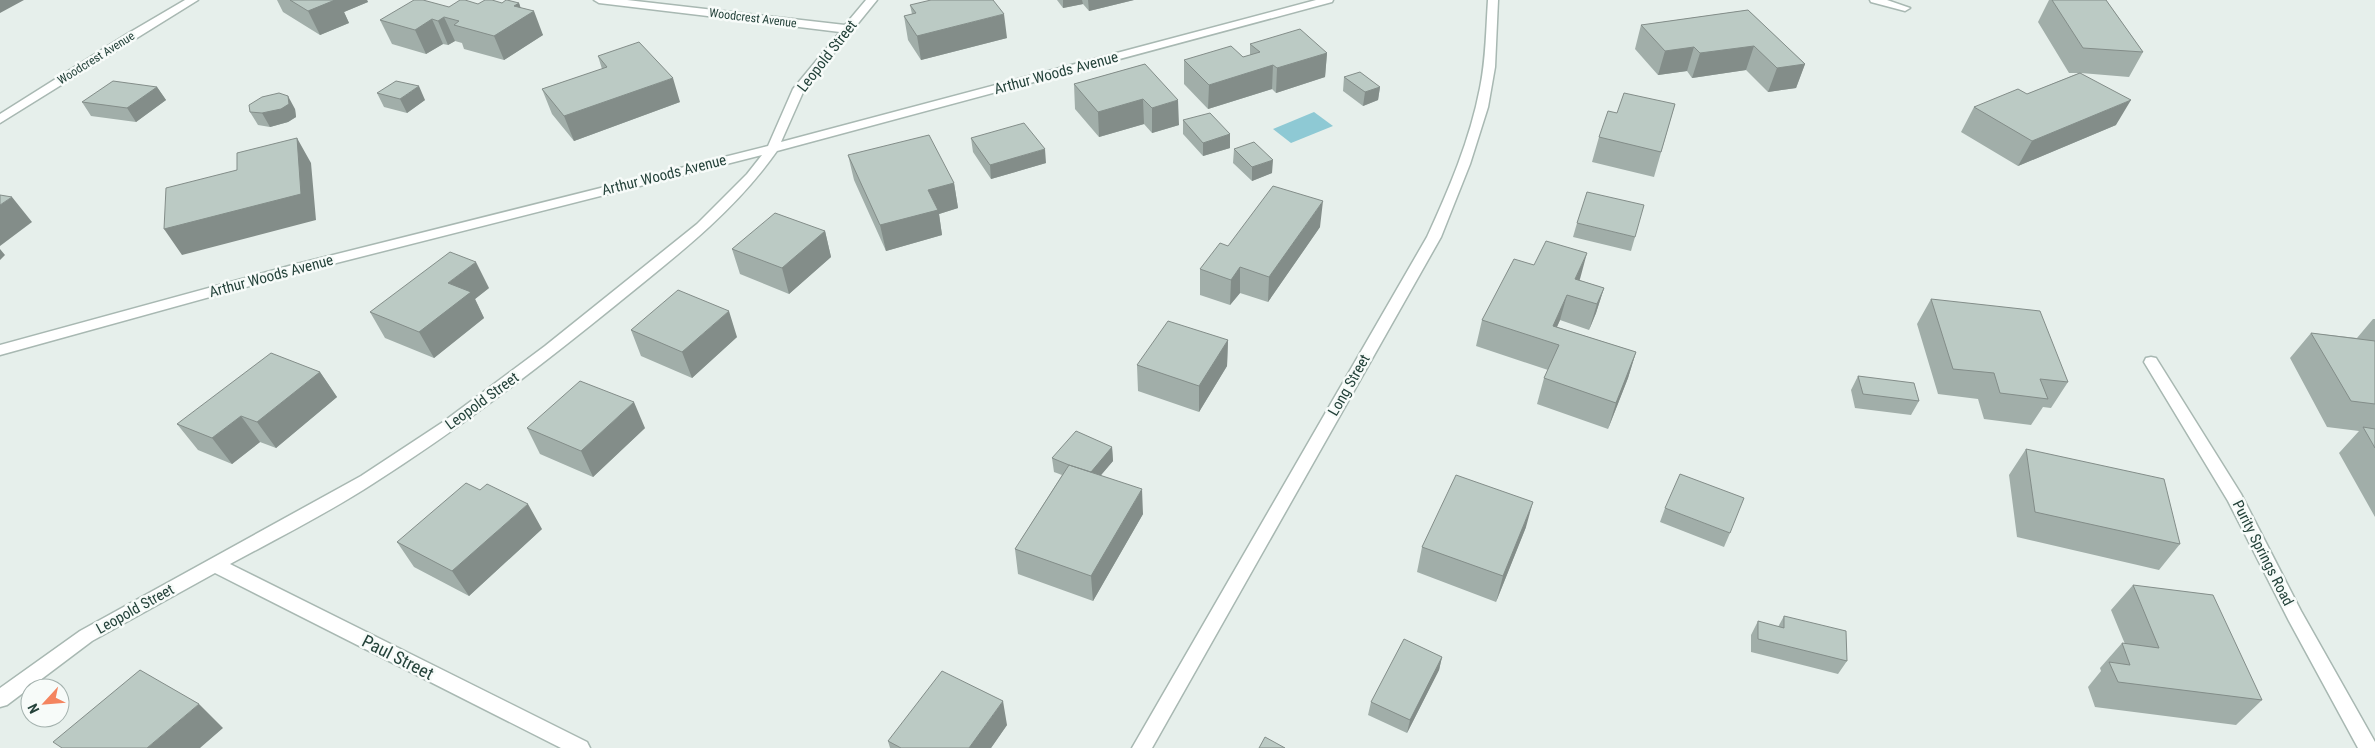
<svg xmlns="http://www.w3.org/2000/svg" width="2375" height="748" font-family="'Roboto Condensed',sans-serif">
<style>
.water{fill:#8ec9d4}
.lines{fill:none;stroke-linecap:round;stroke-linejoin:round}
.minor-casing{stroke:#a8b8b2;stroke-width:3}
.minor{fill:#fff;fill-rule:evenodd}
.wall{fill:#a1aea9}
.shaded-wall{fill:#838d89}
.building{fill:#bbcac4;stroke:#838d89}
.labels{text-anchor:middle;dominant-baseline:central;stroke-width:5;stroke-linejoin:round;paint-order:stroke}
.far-street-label{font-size:12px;fill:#24423a;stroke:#f7fbf9}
.street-label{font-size:15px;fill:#24423a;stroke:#f7fbf9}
.near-street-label{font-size:18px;fill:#24423a;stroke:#f7fbf9}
</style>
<rect width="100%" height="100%" fill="#e6efeb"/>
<path class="water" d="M1314 112 1333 126 1291 143 1273 129Z"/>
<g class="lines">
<defs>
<path id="minor" d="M185 0H198L0 123V114L127 34Z
M594 0H627L845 25 866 0H877L804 90 781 142 1316 0H1333L1332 2 777 151C734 212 675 257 617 304 539 367 459 429 374 483 328 513 278 538 230 564L587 742 590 748H561L215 573 92 641 7 705 0 707V688L80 631 361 476 443 422 545 346 697 224 747 174 762 155 289 275 0 355V345L289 266 768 146 793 89 840 32 599 3Z
M1488 0H1498L1495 67 1488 107 1470 164 1441 237 1152 748H1132L1427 237C1449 189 1470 140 1480 88 1486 59 1486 29 1488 0Z
M1870 0H1887L1910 8 1905 11 1871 2Z
M2151 357 2156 358 2241 494 2301 611 2375 742V748H2358L2289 621 2228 501 2144 362 2146 358Z"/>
</defs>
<use href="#minor" class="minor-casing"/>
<use href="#minor" class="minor"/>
</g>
<path class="wall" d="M277 0H367L368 2 344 12 349 23 320 35 283 12Z
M1057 0H1134L1089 11 1083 4 1063 8Z
M2049 0H2106L2143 52 2129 77 2081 73 2116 125 2018 166 1961 132 1974 107 2027 94 2079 73H2069L2038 22Z
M502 3H519L520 7 543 35 504 60 464 49 462 43 455 41 448 45 443 44 426 54 392 44 380 20 449 7 478 4Z
M910 5 1007 38 921 60 908 40 904 16 912 14Z
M1748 10 1805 64 1796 88 1768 92 1746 70 1692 78 1687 71 1658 75 1635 49 1641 25Z
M1250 44 1327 53 1325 77 1276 93 1272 89 1208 109 1184 84V60L1243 57 1250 55Z
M598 56 680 102 574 141 552 114 542 89 602 69Z
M1145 64 1179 125 1152 133 1144 124 1099 137 1075 109 1074 84Z
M1344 77 1380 87 1378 100 1363 106 1343 91Z
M157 87 166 100 136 122 91 116 82 102Z
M377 93 425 100 407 113 384 107Z
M1675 104 1654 177 1592 162 1599 137 1617 113Z
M295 109 296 117 288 122 270 127 258 125 250 112Z
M1183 120 1230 134V148L1203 156 1183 134Z
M971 138 1046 163 991 179 973 152Z
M1234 149 1272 173 1252 181 1233 163Z
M848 155 954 183 958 208 939 214 942 235 886 251 854 180Z
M1577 223 1635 237 1631 251 1573 237Z
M1320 227 1268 302 1240 293 1230 305 1200 295V269L1228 246Z
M825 231 831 257 789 294 740 274 732 249Z
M1580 279 1579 280 1604 288 1596 313 1589 330 1560 320 1557 327 1636 352 1628 378 1608 429 1537 404 1544 378 1548 370 1476 346 1482 320Z
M489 288 475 299 484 318 434 358 385 338 370 312Z
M1931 299 2068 382 2051 408 2043 407 2031 425 1984 419 1978 399 1938 394 1917 324Z
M2373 319H2375V517L2339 453 2359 431 2327 427 2290 358 2311 333 2357 338Z
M631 330 737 337 692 378 641 356Z
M1228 340 1227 366 1199 412 1138 391 1137 365Z
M320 372 337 397 276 448 260 442 232 464 198 450 177 424Z
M1858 376 1919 401 1911 415 1855 408 1851 390Z
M527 428H645L593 477 540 454Z
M1112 447 1113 461 1101 475 1143 514 1093 601 1018 574 1015 549 1062 475 1054 472 1052 458Z
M2026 449 2180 544 2159 570 2017 537 2009 475Z
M1665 508 1730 533 1724 547 1660 522Z
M1526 527 1496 602 1417 572 1422 547Z
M542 529 469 596 414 567 397 542Z
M2133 585 2262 700 2236 725 2095 707 2088 687 2101 671 2100 668 2122 643 2125 644 2111 610Z
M1784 616 1847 661 1838 674 1751 652V635L1758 621 1778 627Z
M1442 657 1439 670 1407 733 1368 715 1371 702Z
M1007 725 991 748H890L888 741Z"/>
<path class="shaded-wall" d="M0 0H24L0 13Z
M328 0H367L368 2 344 12 349 23 320 35 308 11Z
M1063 0H1082L1083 4 1063 8Z
M1088 0H1134L1089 11Z
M519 3 524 17 534 11 543 35 504 60 494 36 514 6Z
M1004 14 1007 38 921 60 917 36Z
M444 17 455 41 448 45 438 21Z
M432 19 443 44 426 54 415 30Z
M1754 46 1746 70 1692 78 1700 53Z
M1694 47 1687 71 1658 75 1665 51Z
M1327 53 1325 77 1276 93 1277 68Z
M1805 64 1796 88 1768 92 1777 68Z
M1273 65 1272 89 1208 109 1209 85Z
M673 78 680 102 574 141 564 116Z
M419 86 425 100 407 113 400 99Z
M157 87 166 100 136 122 127 108Z
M1380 87 1378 100 1363 106 1365 92Z
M288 96 295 109 296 117 288 122 270 127 262 113Z
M1143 99 1144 124 1099 137 1098 112Z
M1178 100 1179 125 1152 133V108Z
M2131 100 2116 125 2018 166 2032 141Z
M1230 134V148L1203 156V143Z
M297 138 311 163 316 220 182 255 164 229Z
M1045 149 1046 163 991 179 990 165Z
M1273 160 1272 173 1252 181V167Z
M954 183 958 208 939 214 942 235 886 251 880 225 928 190Z
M12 197 32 222 0 246V205Z
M1323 201 1320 227 1268 302 1269 277Z
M825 231 831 257 789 294 782 268Z
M0 249 5 255 0 260Z
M1587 253 1580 279 1572 296 1575 279Z
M476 262 489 288 475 299 484 318 434 358 419 332 448 283Z
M1240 267V293L1230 305 1231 280Z
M1604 288 1596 313 1589 330 1597 304Z
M1567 295 1560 320 1550 342 1553 326Z
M729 311 737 337 692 378 682 352Z
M1228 340 1227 366 1199 412V386Z
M1636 352 1628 378 1608 429 1616 403Z
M320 372 337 397 276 448 257 422Z
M634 402 645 428 593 477 581 451Z
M241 416 260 442 232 464 212 438Z
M1112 447 1113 461 1090 488 1089 474Z
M1142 489 1143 514 1093 601 1091 576Z
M1533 502 1526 527 1496 602 1503 576Z
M528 504 542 529 469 596 452 571Z
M1442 657 1439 670 1407 733 1410 720Z
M1003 701 1007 725 991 748H969Z
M199 704 223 728 200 748H147Z"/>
<path class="building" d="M290 0H335L308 11Z
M414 0H423L449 7 460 0H465L478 4 485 0H492L502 3 506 0H507L519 3 514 6 534 11 494 36 454 25 459 21 444 17 438 21 432 19 415 30 380 20Z
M931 0H993L1004 14 917 36 904 16 916 13 910 5Z
M2052 0H2106L2143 52 2083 48Z
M1748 10 1805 64 1777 68 1754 46 1700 53 1694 47 1665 51 1641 25Z
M1300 29 1327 53 1277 68 1273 65 1209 85 1184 60 1231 46 1243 57 1260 52 1250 44Z
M639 42 673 78 564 116 542 89 607 67 598 56Z
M1145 64 1178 100 1152 108 1143 99 1098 112 1074 84Z
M1360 72 1380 87 1365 92 1344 77Z
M2080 73 2131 100 2032 141 1974 107 2018 89 2027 94Z
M113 81 157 87 127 108 82 102Z
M396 81 419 86 400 99 377 93Z
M279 93 288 96 289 104 281 109 262 113 250 112 249 105 262 97Z
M1624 93 1675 104 1661 152 1599 137 1608 111 1617 113Z
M1210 113 1230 134 1203 143 1183 120Z
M1024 123 1045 149 990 165 971 138Z
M929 135 954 183 928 190 938 210 880 225 848 155Z
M297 138 301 194 164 229 166 188 237 170V153Z
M1254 142 1273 160 1252 167 1234 149Z
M1273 186 1323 201 1269 277 1240 267 1231 280 1200 269 1220 243 1228 246Z
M1587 192 1644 205 1635 237 1577 223Z
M0 195 12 197 0 205Z
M775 213 825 231 782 268 732 249Z
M1546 241 1587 253 1575 279 1604 288 1597 304 1567 295 1553 326 1636 352 1616 403 1544 378 1559 345 1482 320 1514 259 1534 265Z
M450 252 476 262 448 283 471 292 419 332 370 312Z
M678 290 729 311 682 352 631 330Z
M1931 299 2040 311 2068 382 2040 379 2048 399 2000 393 1994 373 1953 369Z
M1168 321 1228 340 1199 386 1137 365Z
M2311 333 2375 341V404L2351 401Z
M271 353 320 372 257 422 241 416 212 438 177 424Z
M1858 376 1914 383 1919 401 1863 394Z
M580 381 634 402 581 451 527 428Z
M2363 427 2375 429V448Z
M1076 431 1112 447 1091 472 1069 465 1052 458Z
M2026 449 2164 479 2180 544 2035 512Z
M1069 465 1142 489 1091 576 1015 549Z
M1680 474 1744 498 1730 533 1665 508Z
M1456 475 1533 502 1503 576 1422 547Z
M466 483 480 490 487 484 528 504 452 571 397 542Z
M2133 585 2213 595 2262 700 2118 682 2109 662 2130 665 2122 643 2159 648Z
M1784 616 1846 631 1847 661 1758 639V621L1784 628Z
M1404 639 1442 657 1410 720 1371 702Z
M140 670 199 704 147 748H62L53 742Z
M942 671 1003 701 969 748H901L888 741Z
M1265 737 1285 748H1259Z"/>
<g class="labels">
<g class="far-street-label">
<text transform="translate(753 18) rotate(7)">Woodcrest Avenue</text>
<text transform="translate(96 58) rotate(-32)">Woodcrest Avenue</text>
</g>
<g class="street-label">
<text transform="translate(827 56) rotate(-52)">Leopold Street</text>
<text transform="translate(1056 73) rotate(-15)">Arthur Woods Avenue</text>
<text transform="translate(664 175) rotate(-14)">Arthur Woods Avenue</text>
<text transform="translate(271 276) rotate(-15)">Arthur Woods Avenue</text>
<text transform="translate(1349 385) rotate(-60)">Long Street</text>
<text transform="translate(482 401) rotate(-36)">Leopold Street</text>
<text transform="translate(2263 553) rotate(63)">Purity Springs Road</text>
<text transform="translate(135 609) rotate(-29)">Leopold Street</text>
</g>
<g class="near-street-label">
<text transform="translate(398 657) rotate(27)">Paul Street</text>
</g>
</g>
<g transform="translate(45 703) rotate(244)"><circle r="24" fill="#f7fbf9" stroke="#a3b1ad"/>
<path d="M0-4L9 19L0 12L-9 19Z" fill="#f4845f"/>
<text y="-8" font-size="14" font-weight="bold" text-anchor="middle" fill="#24423a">N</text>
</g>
</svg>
